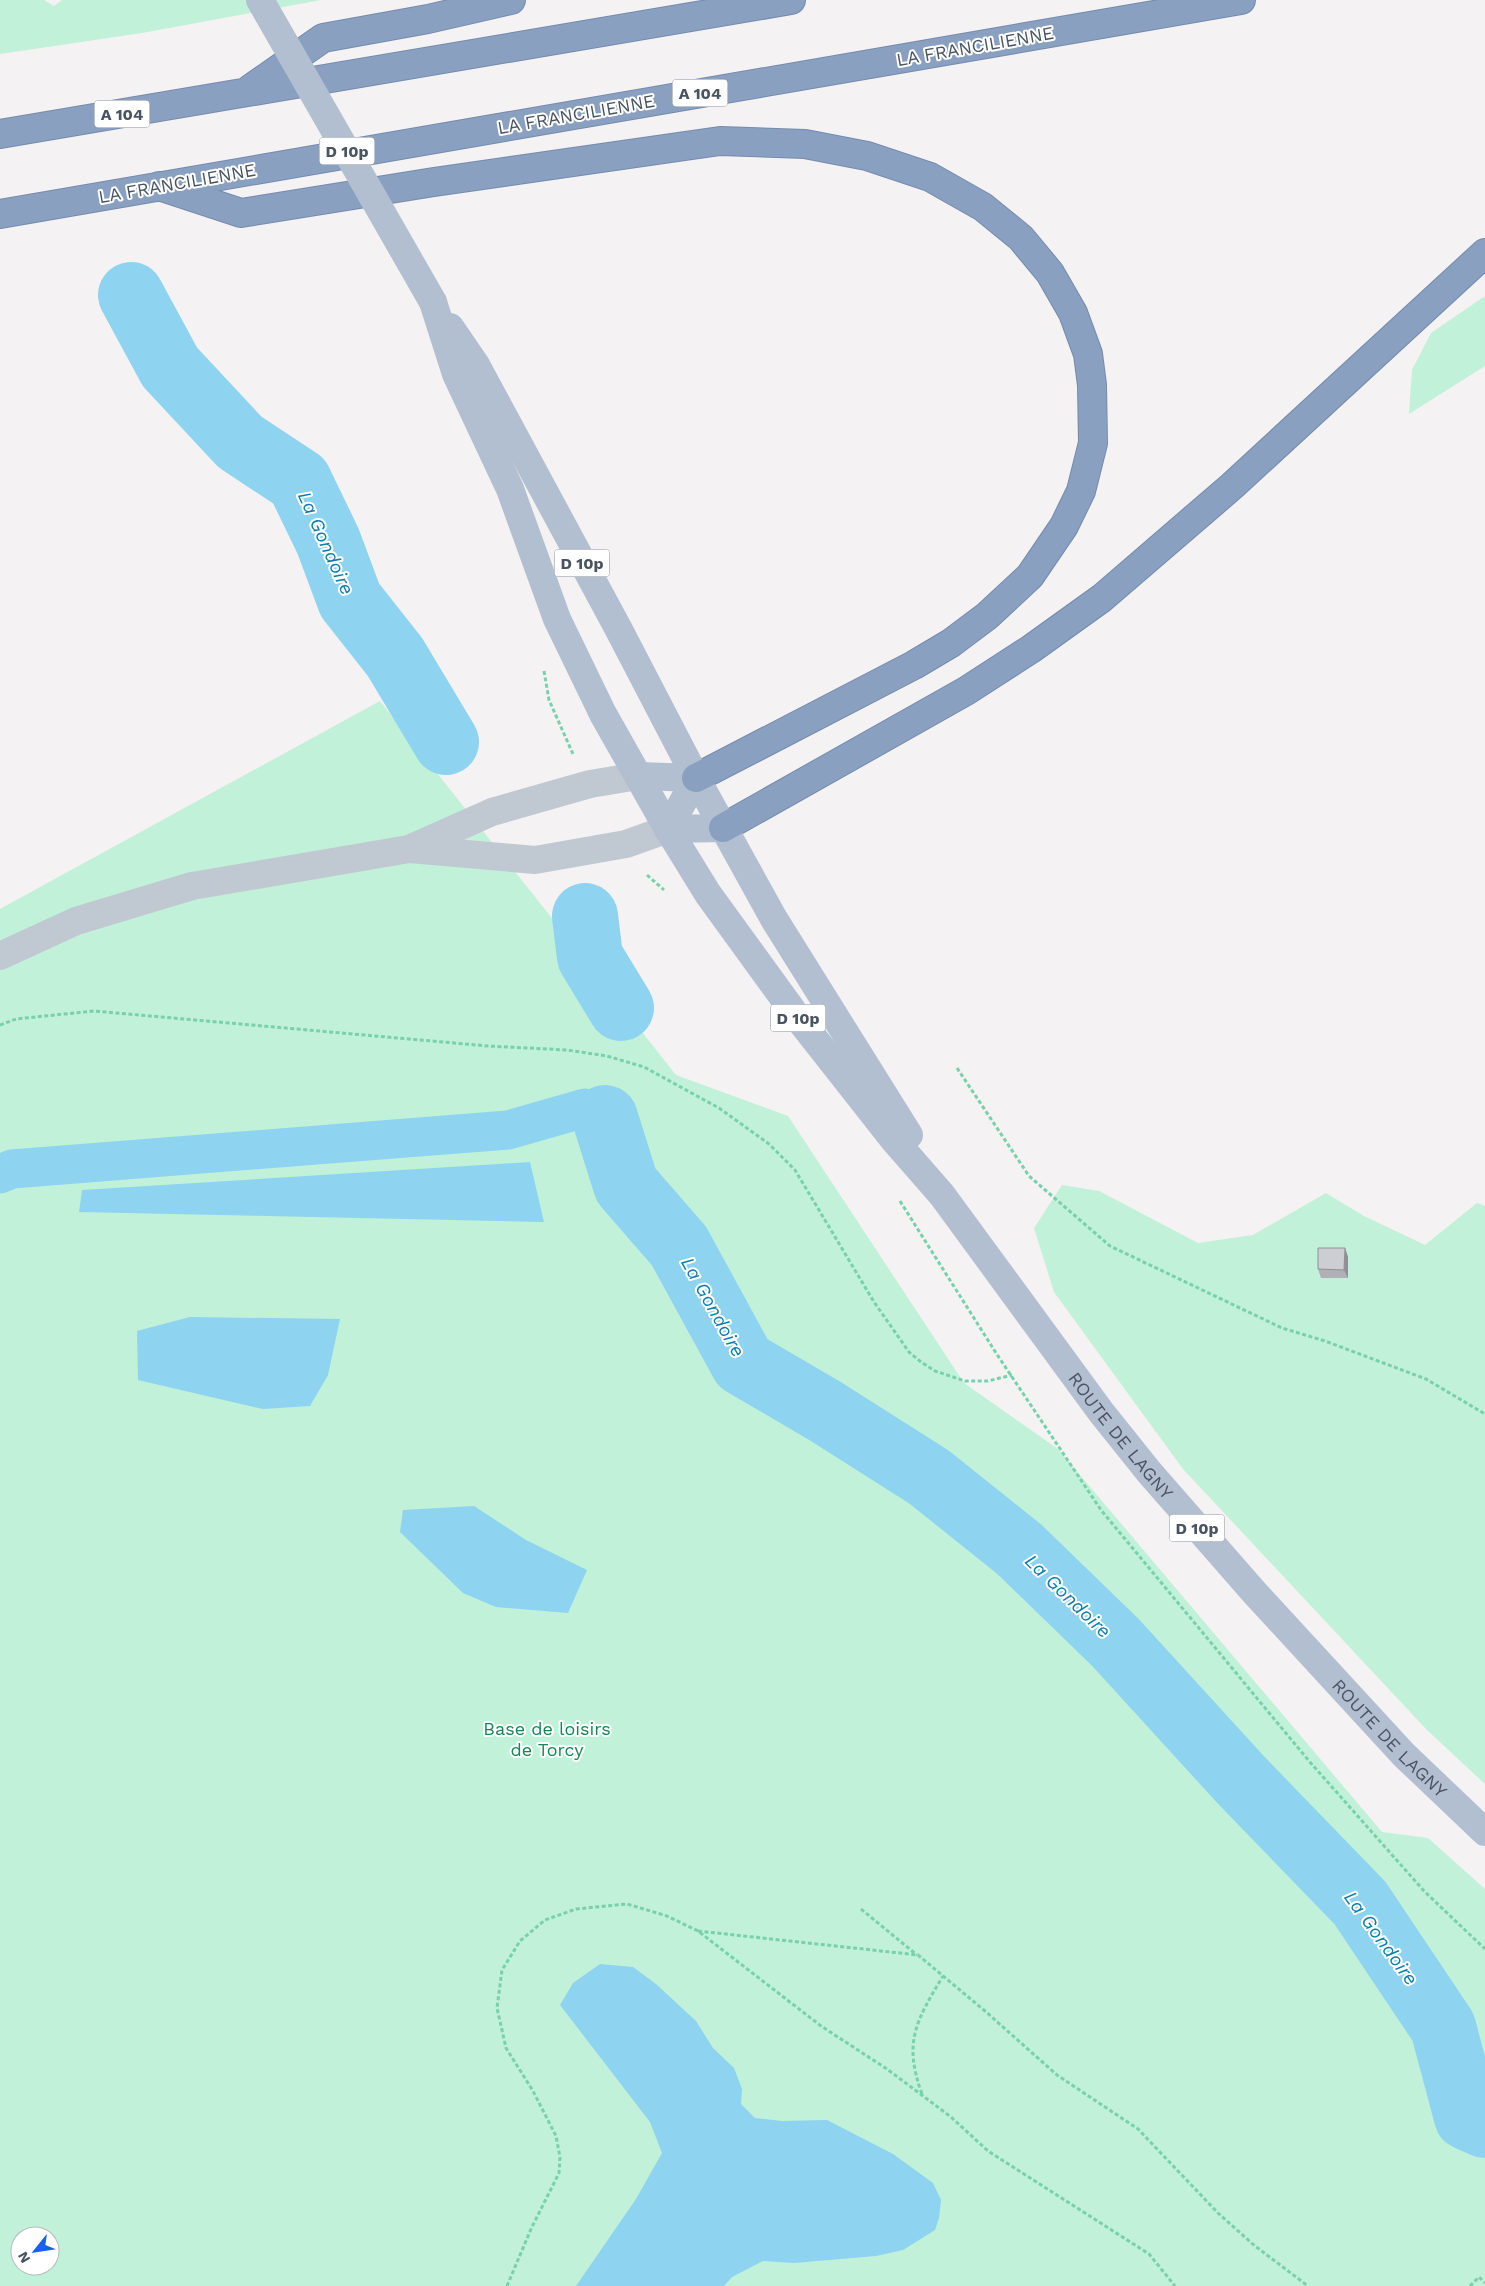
<svg xmlns="http://www.w3.org/2000/svg" width="1485" height="2286" font-family="'Work Sans',sans-serif">
<style>
.green{fill:#c1f1d8;fill-rule:evenodd}
.water{fill:#8ed3ef}
.lines{fill:none;stroke-linecap:round;stroke-linejoin:round}
.canal{stroke:#8ed3ef;stroke-width:39}
.river{stroke:#8ed3ef;stroke-width:66}
.highway-casing{stroke:#748bad;stroke-width:30}
.path{stroke:#78d1ac;stroke-width:3;stroke-dasharray:4 2.5;stroke-linecap:butt}
.minor{stroke:#c0c8d2;stroke-width:28}
.major{stroke:#b2bfd1;stroke-width:28}
.highway{stroke:#89a0c1;stroke-width:28}
.major-bridge{stroke:#b2bfd1;stroke-width:28}
.wall{fill:#afb1b6}
.shaded-wall{fill:#8f9094}
.building{fill:#ccced4;stroke:#8f9094}
.labels{text-anchor:middle;dominant-baseline:central;stroke-width:4;stroke-linejoin:round;paint-order:stroke}
.shield{fill:#fff;stroke:#808790;stroke-width:1}
.shield-label{font-size:16px;font-weight:bold;fill:#495461}
.street-label{font-size:18px;fill:#495461;stroke:#fff}
.park-label{font-size:18px;fill:#158656;stroke:#fff}
.water-label{font-size:19px;font-style:italic;fill:#097dac;stroke:#fff}
</style>
<rect width="100%" height="100%" fill="#f4f2f2"/>
<path class="green" d="M0 0H44L54 6 62 0H321L142 33 0 54Z
M1485 296V366L1409 414 1412 370 1431 333Z
M380 701 676 1075 788 1116 964 1383 1058 1449 1382 1832 1428 1838 1485 1889V2286H0V909ZM20 2236H50V2266H20Z
M1062 1185 1099 1191 1198 1243 1253 1235 1326 1193 1364 1216 1425 1245 1477 1203 1485 1206V1784L1427 1730 1183 1469 1054 1292 1034 1228Z"/>
<path class="water" d="M530 1162 544 1222 79 1212 82 1190Z
M190 1317 340 1319 328 1375 310 1406 263 1409 138 1380 137 1331Z
M474 1506 526 1540 587 1570 568 1613 496 1607 463 1593 400 1532 403 1510Z
M600 1964 633 1967 656 1984 696 2021 713 2048 734 2068 742 2089 741 2104 755 2118 782 2121 827 2120 893 2154 933 2183 941 2200 939 2218 935 2230 903 2250 876 2256 794 2263 763 2261 732 2277 724 2286H576L636 2199 662 2153 650 2122 560 2005 573 1983Z"/>
<g class="lines">
<path class="canal" d="M0 1174 12 1169 508 1130 585 1108 605 1118"/>
<path class="river" d="M131 295 170 367 240 442 299 481 328 541 350 600 395 657 446 742
M585 916 590 957 621 1008
M605 1118 626 1185 679 1246 743 1363 825 1411 929 1477 1019 1549 1115 1642 1241 1780 1360 1903 1443 2027 1467 2117 1485 2125"/>
<defs>
<path id="highway" d="M250 89 323 38 428 19 511 0
M0 134 791 0
M159 186 241 213 434 182 720 141 805 144 867 156 930 177 983 207 1021 238 1050 273 1073 313 1088 354 1092 385 1093 443 1081 491 1064 526 1030 576 987 616 951 643 914 665 696 778
M0 214 1241 0
M723 828 966 691 1031 649 1102 598 1232 486 1485 253"/>
</defs>
<use href="#highway" class="highway-casing"/>
<path class="path" d="M544 671 549 700 573 754
M647 875 664 890
M0 1025 16 1019 94 1011 488 1046 567 1050 607 1056 644 1067 719 1108 769 1144 795 1170 874 1302 909 1352 921 1362 935 1371 965 1381H988L1012 1375
M957 1068 1029 1176 1110 1246 1282 1328 1325 1341 1426 1379 1485 1414
M900 1201 996 1353 1101 1510 1309 1761 1424 1891 1485 1949
M861 1909 917 1955
M698 1931 918 1955 985 2011 1057 2075 1138 2129 1218 2213 1255 2246 1308 2286
M922 2094C903 2042 916 2021 943 1976
M507 2286 531 2229 559 2173 560 2157 556 2136 533 2091 506 2048 497 2008 502 1970 520 1941 545 1920 576 1909 627 1904 667 1916 698 1931 821 2026 887 2069 951 2117 988 2151 1149 2254 1175 2286
M1470 2286 1479 2277 1485 2283"/>
<path class="minor" d="M410 849 535 860 626 844 668 829
M0 956 76 921 192 886 409 849 492 812 590 784 638 776"/>
<g class="major">
<path id="s1" d="M433 302 456 374 510 489 557 619 603 714 668 829 708 894 798 1018 894 1140 942 1195 1101 1412 1149 1472 1254 1592 1404 1755 1485 1832"/>
<path d="M450 327 476 365 618 628 696 778 774 919 909 1135"/>
<path d="M638 776 696 778 668 829"/>
<path d="M668 829 723 828"/>
</g>
<use href="#highway" class="highway"/>
<path class="major-bridge" d="M260 0 433 302"/>
</g>
<path class="wall" d="M1345 1248 1348 1257V1278H1321L1318 1269Z"/>
<path class="shaded-wall" d="M1345 1248 1348 1257V1278L1344 1270Z"/>
<path class="building" d="M1318 1248H1345L1344 1270 1318 1269Z"/>
<g class="labels">
<g class="shield">
<rect x="672.5" y="79.5" width="55" height="27" rx="4"/>
<rect x="94.5" y="100.5" width="55" height="27" rx="4"/>
<rect x="319.5" y="137.5" width="55" height="27" rx="4"/>
<rect x="554.5" y="549.5" width="55" height="27" rx="4"/>
<rect x="770.5" y="1004.5" width="55" height="27" rx="4"/>
<rect x="1169.5" y="1514.5" width="55" height="27" rx="4"/>
</g>
<g class="shield-label">
<text x="700" y="93">A 104</text>
<text x="122" y="114">A 104</text>
<text x="347" y="151">D 10p</text>
<text x="582" y="563">D 10p</text>
<text x="798" y="1018">D 10p</text>
<text x="1197" y="1528">D 10p</text>
</g>
<g class="street-label">
<text transform="translate(975 46) rotate(-10)">LA FRANCILIENNE</text>
<text transform="translate(576 114) rotate(-10)">LA FRANCILIENNE</text>
<text transform="translate(177 183) rotate(-10)">LA FRANCILIENNE</text>
<text stroke="none"><textPath href="#s1" startOffset="1336">ROUTE DE LAGNY</textPath></text>
<text stroke="none"><textPath href="#s1" startOffset="1741">ROUTE DE LAGNY</textPath></text>
</g>
<g class="park-label">
<text x="547" y="1728">Base de loisirs<tspan x="547" dy="21">de Torcy</tspan></text>
</g>
<g class="water-label">
<text transform="translate(326 543) rotate(66)">La Gondoire</text>
<text transform="translate(713 1307) rotate(61)">La Gondoire</text>
<text transform="translate(1068 1596) rotate(44)">La Gondoire</text>
<text transform="translate(1381 1938) rotate(54)">La Gondoire</text>
</g>
</g>
<g transform="translate(35 2251) rotate(240)"><circle r="24" fill="#ffffff" stroke="#b6bbc0"/>
<path d="M0-4L9 19L0 12L-9 19Z" fill="#1663ea"/>
<text y="-8" font-size="14" font-weight="bold" text-anchor="middle" fill="#495461">N</text>
</g>
</svg>
